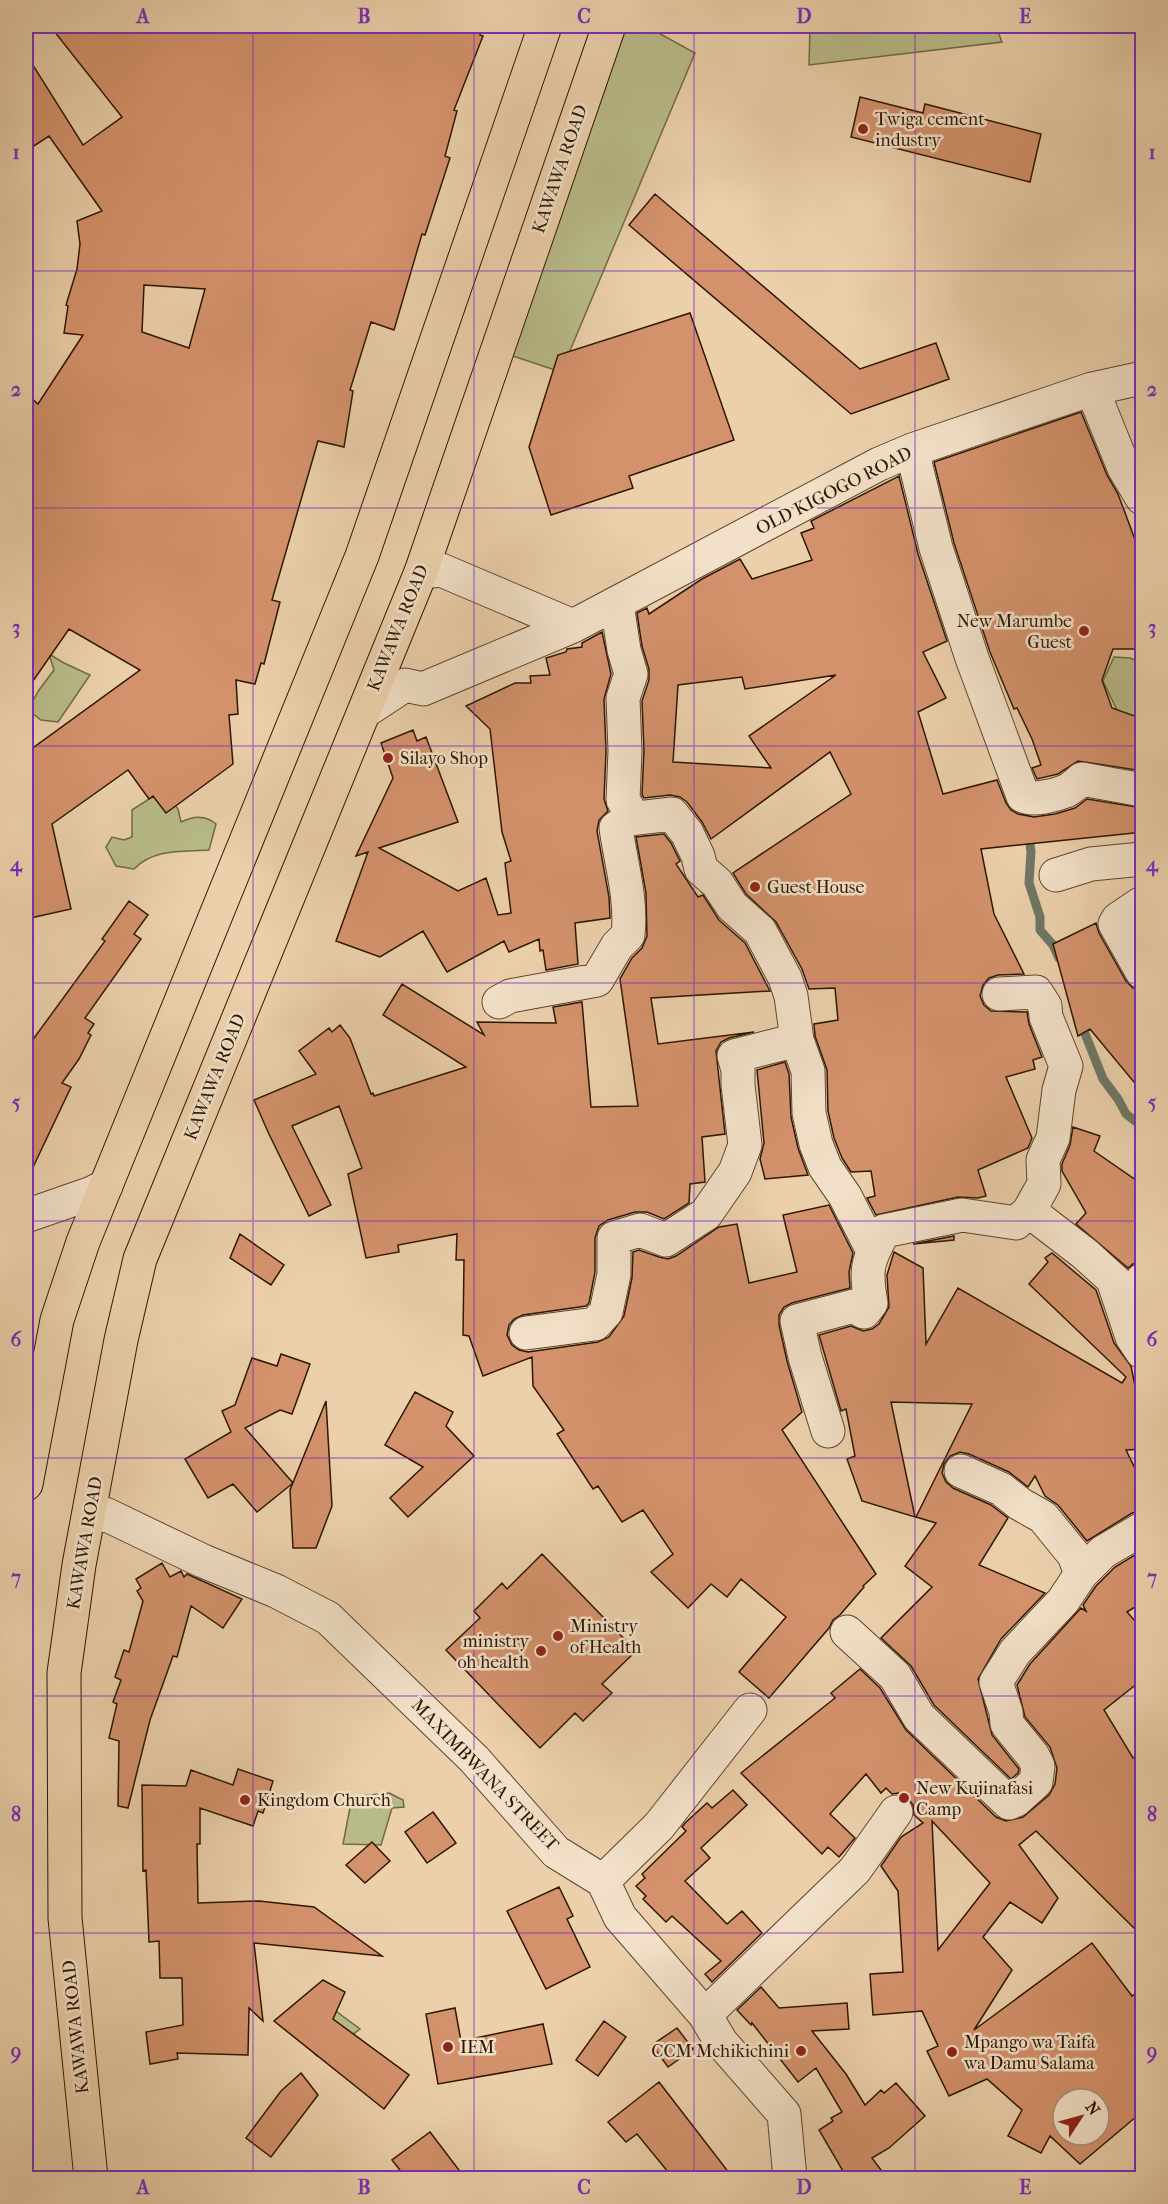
<svg xmlns="http://www.w3.org/2000/svg" width="1168" height="2204" font-family="'IM FELL French Canon',serif">
<style>
.green{fill:#b8bb88;stroke:#726946;stroke-width:1.5}
.lines{fill:none;stroke-linecap:round;stroke-linejoin:round}
.stream{stroke:#6e7765;stroke-width:9}
.building{fill:#d4926c;stroke:#2d1704;stroke-width:1.5;fill-rule:evenodd}
.minor-casing{stroke:#5c452e;stroke-width:35}
.major-casing{stroke:#2d1704;stroke-width:35}
.minor{stroke:#f2e0c8;stroke-width:33}
.major{stroke:#ebd0ab;stroke-width:33}
.grid{fill:none;stroke:#7b2cbf;stroke-width:1.5;stroke-opacity:0.55}
.poi-dot{fill:#8f2418;stroke:#f2e0c8;stroke-width:2}
.labels{text-anchor:middle;dominant-baseline:central;stroke-width:5;stroke-linejoin:round;paint-order:stroke}
.poi-label{font-size:18px;fill:#2d1704;stroke:#f2e0c8;text-anchor:start}
.street-label{font-size:18px;fill:#2d1704;stroke:#f2e0c8}
.neatline{fill:none;stroke:#7b2cbf;stroke-width:2}
.grid-label{font-size:20px;text-anchor:middle;font-weight:bold;fill:#7b2cbf}
</style>
<rect width="100%" height="100%" fill="#ebd0ab"/>
<filter id="stains"><feTurbulence type="fractalNoise" baseFrequency=".00333" numOctaves="4"/><feColorMatrix values="0 0 0 0 .2 0 0 0 0 .09 0 0 0 0 .02 0 0 0 .5 -.17"/></filter>
<radialGradient id="worn" r=".72"><stop offset=".6" stop-color="#630" stop-opacity="0"/><stop offset="1" stop-color="#630" stop-opacity=".3"/></radialGradient>
<path class="green" d="M610 26H646L695 53 561 372 510 355Z
M810 26H996L1002 42 809 65Z
M49 654 64 663 90 675 58 722 41 720 28 710 39 690 54 670Z
M1114 657 1130 658 1142 663V730L1117 710 1103 681Z
M152 797 170 799 178 809 181 822C193 816 206 815 216 824L209 850C183 852 154 848 134 869L116 866 106 847 112 837 124 840 132 837V810Z
M389 1793 403 1800 404 1807 392 1808 381 1845 343 1844 352 1797Z
M327 2010 337 2012 360 2029 323 2057 317 2056 309 2048Z"/>
<g class="lines">
<path class="stream" d="M1018 808 1026 811 1031 852 1029 883 1040 917V930L1053 945 1059 958
M1080 1021 1103 1079 1118 1099 1126 1114 1139 1124 1142 1134"/>
</g>
<path class="building" d="M50 26H484L480 35 483 36 454 110 457 111 445 156 450 158 425 235 422 234 394 330 371 322 350 390 353 391 344 447 318 441 272 600 280 602 264 664 261 663 255 684 236 680 238 714 229 715 233 764 166 813 153 796 149 799 128 770 52 824 71 909 26 919V753L140 670 69 629 26 691V393L38 404 83 335 64 333 68 306 66 305 77 269 80 244 77 221 102 211 49 136 26 151V54L83 145 122 117ZM144 285 205 289 189 348 142 332Z
M860 97 923 113 925 104 1041 134 1030 182 851 137Z
M655 194 860 369 936 343 949 379 851 414 629 225Z
M690 313 734 440 629 476 633 488 551 515 529 447 558 355Z
M1081 412 1107 475 1118 494 1143 561V649H1113L1102 680 1112 708 1143 719V771L1078 761 1058 774 1037 779 1032 768 1041 765 1032 739 1017 708 1014 709 990 652 954 543 934 462Z
M899 476 918 554 947 641 923 652 946 698 918 712 943 794 997 780 1006 803 1011 810 1018 814 1034 817 1055 814 1075 808 1087 799 1143 808V832L981 849 994 914 1024 974 998 975 989 978 983 985 980 996 984 1005 991 1011 1027 1012 1029 1024 1042 1057 1033 1060 1035 1069 1006 1077 1032 1138 1028 1148 978 1170 986 1196 978 1198 958 1197 876 1215 867 1198 875 1196 871 1171 851 1172 842 1158 834 1138 828 1111 827 1070 815 1036 814 1024 838 1020 835 988 809 989 802 969 776 922 746 894 733 873 851 794 830 752 711 839 702 822 687 802 680 797 670 795 644 798 642 795 644 750 642 701 649 680V669L642 646 637 613 647 608 649 614 702 579 740 559 752 579 812 560 801 533 814 528 811 521ZM836 675 749 736 771 768 673 762 678 685 742 677 745 689Z
M602 632 611 674 604 699 606 751 604 799 608 811 599 820 597 831 609 897 610 918 575 923 578 964 546 970 543 950 540 951 539 939 509 952 504 941 447 972 423 931 380 957 336 941 368 852 356 856 393 778 381 743 413 730 417 741 426 737 458 822 379 848 458 891 486 878 498 915 511 913 505 863 511 861 502 832 490 729 466 706 515 683H531L530 676 550 675 546 658 566 652 567 649 582 647V643Z
M664 834 671 843 680 861 676 864 698 897 703 895 719 920 745 943 770 991 651 998 658 1044 754 1032 729 1038 721 1042 716 1051 725 1134 702 1137 705 1182 690 1184 689 1203 664 1219 647 1212H635L608 1220 599 1226 595 1238V1272L589 1303 586 1306 523 1315 514 1319 509 1325 507 1335 512 1345 519 1350 528 1352 598 1342 609 1337 624 1316 632 1278 633 1252 639 1250 659 1257 668 1259 676 1256 719 1227 737 1224 749 1283 797 1272 783 1215 829 1205 853 1253 849 1272 850 1288 792 1303 784 1307 779 1315V1325L787 1361 802 1412 782 1430 876 1574 863 1586 864 1587 840 1615 833 1620 829 1628 769 1698 739 1672 786 1617 741 1579 727 1597 711 1584 688 1608 651 1572 673 1554 643 1510 622 1522 598 1486 593 1489 557 1434 564 1430 533 1386 532 1357 483 1376 469 1336 463 1335 464 1260H456L457 1234 398 1245 399 1252 366 1258 348 1174 362 1168 339 1106 292 1126 331 1205 309 1216 268 1132 254 1100 316 1074 299 1051 329 1028 332 1032 340 1025 350 1038 371 1094 373 1093 374 1096 466 1067 383 1015 402 984 484 1035 477 1022 556 1023 553 1007 582 1002 591 1107 638 1106 620 979 632 958 642 948 647 936 646 893 636 837Z
M129 901 148 915 134 934 141 939 85 1018 94 1024 88 1033 91 1035 79 1059 62 1083 71 1087 26 1182V1049L105 941 102 939Z
M1096 923 1099 933 1126 981 1133 988 1143 991V1093L1090 1029 1078 1036 1053 944Z
M785 1062 789 1074 791 1117 798 1148 808 1175 765 1179 760 1159 764 1143 757 1070Z
M1073 1127 1100 1136 1094 1151 1143 1185V1261L1133 1264 1128 1268 1076 1224 1086 1213 1062 1171V1164L1070 1145Z
M240 1234 284 1265 271 1285 230 1258Z
M954 1236V1240L913 1244Z
M894 1252 923 1268 926 1344 958 1288 1122 1383 1126 1377 1029 1284 1048 1262 1045 1258 1052 1253 1096 1290 1114 1343 1131 1366 1135 1386 1143 1385V1449L1126 1450 1143 1485V1510L1132 1513 1087 1541 1058 1505 1045 1496 1035 1476 1028 1487 1009 1472 969 1454 960 1452 950 1456 944 1464 942 1473 946 1482 953 1488 991 1505 1008 1518 979 1565 1045 1593 1001 1639 978 1679 992 1735 1019 1769 1018 1773 1011 1779 934 1705 911 1666 881 1638 932 1587 905 1566 936 1523 916 1517 972 1404 891 1402 915 1517 862 1501 847 1459 855 1456 846 1409 841 1411 819 1335 851 1326 863 1331 872 1329 879 1324 889 1307 887 1275Z
M281 1354 310 1364 292 1414 280 1410 245 1428 293 1483 257 1512 233 1484 208 1498 185 1459 231 1432 222 1411 235 1405 252 1358 277 1366Z
M415 1392 453 1412 446 1426 474 1456 408 1517 390 1498 423 1467 385 1445Z
M326 1401 332 1506 316 1548H293L290 1490Z
M1143 1550V1602L1127 1612 1143 1630V1679L1104 1710 1133 1758 1143 1751V1937L1036 1831 1019 1845 1058 1898 1042 1923 1010 1902 983 1937 1012 1970 974 2030 1092 1943 1132 1996 1143 1988V2111L1080 2164 1050 2136 1041 2153 1008 2136 1022 2110 987 2079 949 2096 927 2051 938 2046 922 2011 873 2015 870 1974 903 1972 898 1891 881 1866 901 1837 923 1823 914 1815 913 1805 907 1797 898 1793 892 1794 886 1788 881 1793 866 1774 830 1814 855 1838 839 1857 828 1847 822 1854 741 1773 835 1698 831 1693 860 1669 880 1688 906 1730 996 1817 1006 1821 1023 1817 1049 1795 1055 1784 1057 1768 1050 1747 1025 1717 1017 1685 1030 1664 1081 1608 1086 1611 1083 1605 1096 1586 1115 1567ZM932 1821 990 1883 938 1950ZM1063 2099H1099V2135H1063Z
M542 1554 636 1651 602 1684 612 1693 583 1721 575 1713 540 1748 446 1650 480 1618 474 1611 502 1583 507 1589Z
M162 1563 170 1577 181 1571 184 1577 187 1574 242 1599 223 1628 191 1606 177 1657 173 1656 150 1720 128 1808 118 1806 119 1741 109 1738 117 1704 113 1702 121 1680 115 1677 124 1650 129 1652 143 1601 137 1591 141 1588 136 1579Z
M238 1769 273 1781 263 1813 258 1811 253 1826 200 1808V1844H197L198 1903 259 1901 314 1907 382 1956 254 1943 263 2021 249 2008 248 2055 177 2053 178 2059 150 2064 146 2032 183 2025 182 1978H160L159 1941 149 1942 146 1870 143 1871 142 1785 186 1786 191 1770 233 1785Z
M733 1790 747 1805 701 1848 710 1858 685 1881 727 1924 742 1911 762 1933 712 1982 705 1974 721 1961 672 1916 666 1922 643 1899 646 1896 636 1886 645 1878 642 1874 686 1831 682 1827 685 1823 707 1803 712 1808Z
M433 1812 456 1843 427 1863 405 1832Z
M372 1842 390 1861 365 1883 346 1865Z
M559 1887 573 1916 567 1919 590 1967 546 1989 507 1911Z
M323 1980 345 1992 333 2019 409 2075 384 2109 274 2021Z
M761 1987 779 2008 847 2003 849 2029 812 2031 846 2074 865 2105 881 2090 884 2093 896 2083 925 2116 889 2148 872 2158 887 2178H847L819 2130 833 2121 831 2118 842 2112 816 2068 798 2082 752 2023 751 2025 737 2010Z
M455 2008 461 2041 543 2024 552 2064 438 2084 426 2014Z
M604 2021 626 2037 598 2076 576 2060Z
M677 2028 693 2049 668 2067 652 2045Z
M301 2073 318 2095 271 2157 246 2138 281 2091Z
M659 2082 733 2178H673L637 2134 626 2142 608 2122Z
M430 2132 465 2178H406L392 2160Z"/>
<g class="lines">
<defs>
<path id="minor" d="M1092 389 1124 468 1142 498
M912 450 936 548 972 658 1023 796C1034 801 1056 795 1066 791 1072 788 1077 783 1082 779L1142 790
M421 572 441 570 573 626
M364 712 405 685 423 689 573 626 879 464 912 450 1092 389 1142 378
M629 819 672 814 687 833 698 856 701 869 717 883 732 906 760 931 785 978 791 996 797 1040 808 1071 809 1113 816 1144 825 1167 845 1196 873 1251
M1056 875 1091 864 1142 859
M1142 903 1118 919 1115 924 1142 972
M999 994 1036 992 1045 1006 1046 1017 1066 1066 1059 1090 1053 1138 1043 1160 1044 1184 1029 1211
M499 1002 510 996 597 980 617 946 628 935C632 899 621 864 616 828L629 819 628 808 623 800 625 751 623 698 631 674 624 650 617 604
M26 1216 92 1193 106 1186
M1113 1280 1132 1337 1142 1352
M526 1333 595 1324 606 1312 614 1274V1238L640 1230 666 1240 706 1214 735 1172 745 1145 738 1085V1070L734 1056 797 1040
M828 1431 805 1357 797 1321 854 1306 864 1312 871 1303C865 1270 867 1261 884 1231L962 1215 1016 1223 1029 1211 1085 1254 1129 1294H1134L1142 1280
M89 1518 105 1514 203 1561 276 1591 328 1618 474 1759 556 1852 603 1881 620 1917 705 2015 721 2042 784 2114 790 2178
M1081 1574 1103 1552 1142 1529
M847 1632 895 1676 919 1717 1009 1803 1016 1800 1036 1782 1038 1766 1033 1756 1007 1724 1006 1712 996 1682 1015 1652 1063 1601 1081 1574 1074 1555 1043 1517 1020 1504 1001 1489 961 1471
M603 1881 659 1826 750 1710
M705 2015 855 1870 896 1812"/>
<path id="major" d="M26 1484 57 1320 83 1242 362 556 545 26
M91 2178 65 1918 64 1673 79 1565 121 1340 140 1259 421 572 609 26"/>
</defs>
<use href="#minor" class="minor-casing"/>
<use href="#major" class="major-casing"/>
<use href="#minor" class="minor"/>
<use href="#major" class="major"/>
</g>
<path class="grid" d="M253 26V2178M474 26V2178M694 26V2178M915 26V2178M26 271H1142M26 508H1142M26 746H1142M26 983H1142M26 1221H1142M26 1458H1142M26 1696H1142M26 1933H1142"/>
<g class="poi-dot">
<circle cx="863" cy="129" r="6"/>
<circle cx="1084" cy="631" r="6"/>
<circle cx="388" cy="758" r="6"/>
<circle cx="755" cy="887" r="6"/>
<circle cx="558" cy="1636" r="6"/>
<circle cx="541" cy="1651" r="6"/>
<circle cx="904" cy="1798" r="6"/>
<circle cx="245" cy="1800" r="6"/>
<circle cx="448" cy="2047" r="6"/>
<circle cx="801" cy="2051" r="6"/>
<circle cx="952" cy="2052" r="6"/>
</g>
<g class="labels">
<g class="poi-label">
<text x="875" y="119">Twiga cement<tspan x="875" dy="21">industry</tspan></text>
<text x="1072" y="621" text-anchor="end">New Marumbe<tspan x="1072" dy="21">Guest</tspan></text>
<text x="400" y="758">Silayo Shop</text>
<text x="767" y="887">Guest House</text>
<text x="570" y="1626">Ministry<tspan x="570" dy="21">of Health</tspan></text>
<text x="529" y="1641" text-anchor="end">ministry<tspan x="529" dy="21">oh health</tspan></text>
<text x="916" y="1788">New Kujinafasi<tspan x="916" dy="21">Camp</tspan></text>
<text x="257" y="1800">Kingdom Church</text>
<text x="964" y="2042">Mpango wa Taifa<tspan x="964" dy="21">wa Damu Salama</tspan></text>
<text x="460" y="2047">IEM</text>
<text x="789" y="2051" text-anchor="end">CCM Mchikichini</text>
</g>
<g class="street-label">
<text transform="translate(560 169) rotate(-71)">KAWAWA ROAD</text>
<text transform="translate(834 491) rotate(-27)">OLD KIGOGO ROAD</text>
<text transform="translate(398 628) rotate(-68)">KAWAWA ROAD</text>
<text transform="translate(215 1077) rotate(-68)">KAWAWA ROAD</text>
<text transform="translate(85 1543) rotate(-80)">KAWAWA ROAD</text>
<text transform="translate(485 1775) rotate(46)">MAXIMBWANA STREET</text>
<text transform="translate(76 2027) rotate(-96)">KAWAWA ROAD</text>
</g>
</g>
<rect width="1168" height="2204" fill="none" stroke="#ebd0ab" stroke-width="66"/>
<g transform="translate(1081 2117) rotate(54)"><circle r="28" fill="#f2e0c8" stroke="#a3907a" stroke-width="1.5"/>
<path d="M0-4.5L10 22L0 15L-10 22Z" fill="#8f2418"/>
<text y="-9" font-size="16" font-weight="bold" text-anchor="middle" fill="#2d1704">N</text>
</g>
<rect x="33" y="33" width="1102" height="2138" class="neatline"/>
<g class="grid-label">
<text x="143" y="23">A</text>
<text x="364" y="23">B</text>
<text x="584" y="23">C</text>
<text x="804" y="23">D</text>
<text x="1025" y="23">E</text>
<text x="16" y="159">1</text>
<text x="1152" y="159">1</text>
<text x="16" y="396">2</text>
<text x="1152" y="396">2</text>
<text x="16" y="634">3</text>
<text x="1152" y="634">3</text>
<text x="16" y="871">4</text>
<text x="1152" y="871">4</text>
<text x="16" y="1109">5</text>
<text x="1152" y="1109">5</text>
<text x="16" y="1346">6</text>
<text x="1152" y="1346">6</text>
<text x="16" y="1584">7</text>
<text x="1152" y="1584">7</text>
<text x="16" y="1821">8</text>
<text x="1152" y="1821">8</text>
<text x="16" y="2059">9</text>
<text x="1152" y="2059">9</text>
<text x="143" y="2194">A</text>
<text x="364" y="2194">B</text>
<text x="584" y="2194">C</text>
<text x="804" y="2194">D</text>
<text x="1025" y="2194">E</text>
</g>
<rect width="100%" height="100%" filter="url(#stains)"/>
<rect width="100%" height="100%" fill="url(#worn)"/>
</svg>
